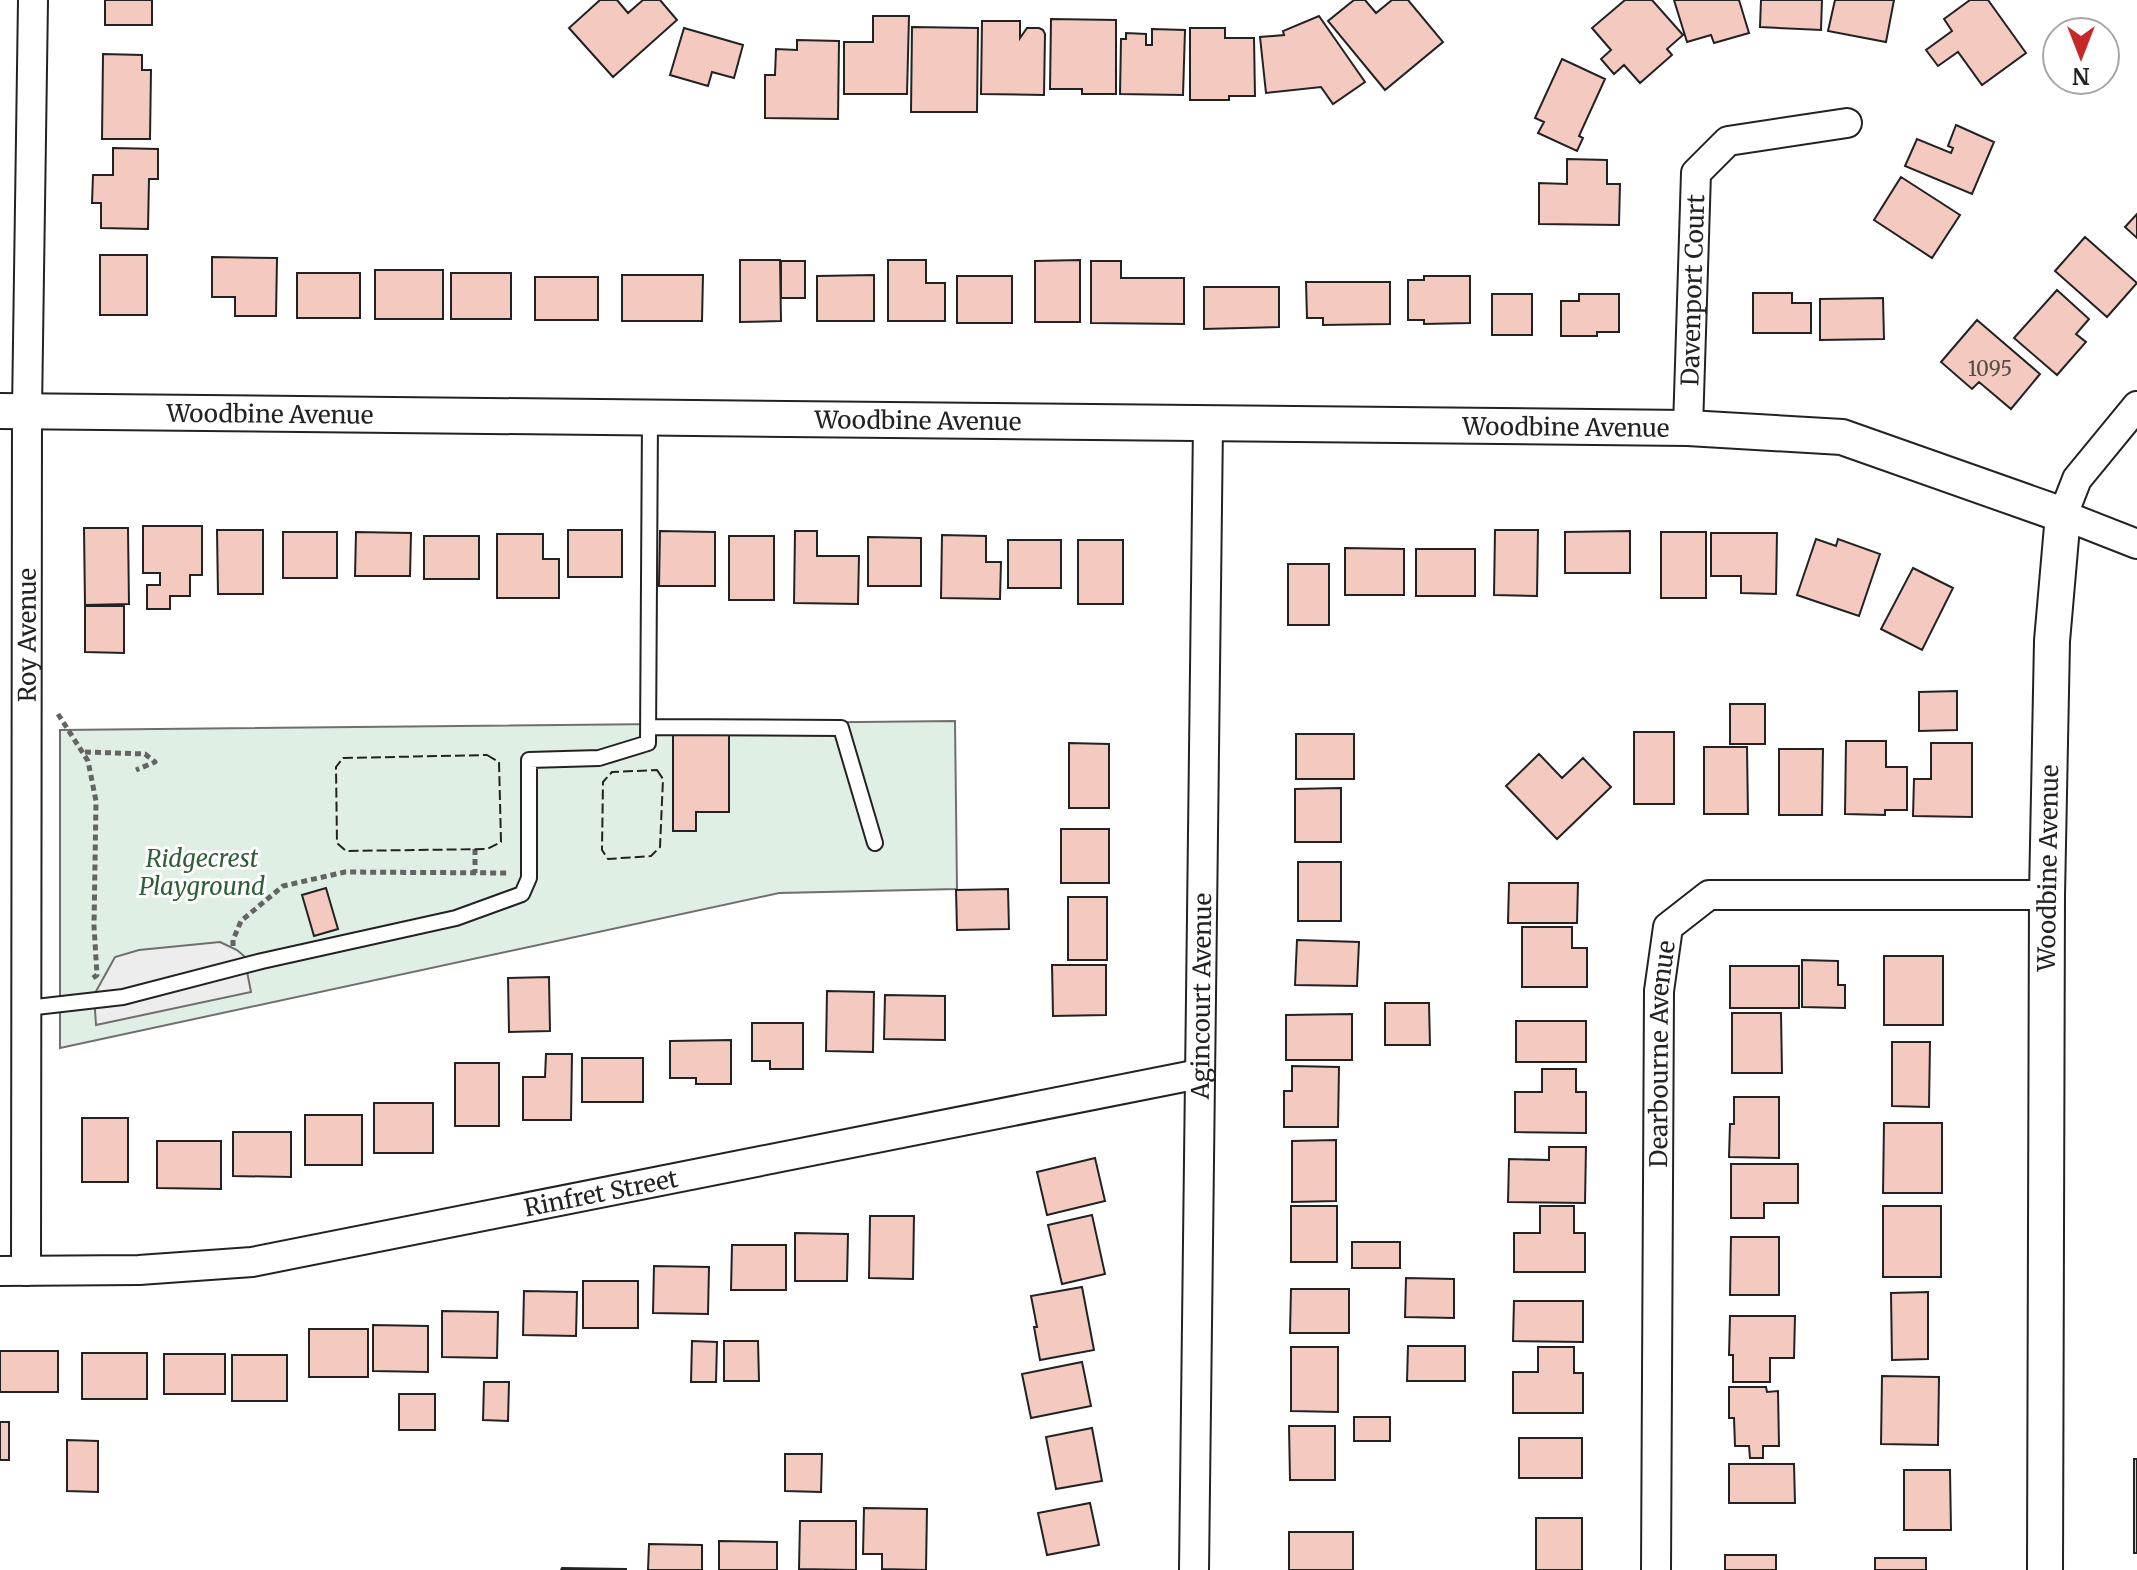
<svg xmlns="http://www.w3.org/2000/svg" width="2137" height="1570" font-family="Merriweather,serif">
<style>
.green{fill:#e0efe3;stroke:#6f6f6f;stroke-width:2}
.parking{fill:#ededed;stroke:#6f6f6f;stroke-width:2}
.building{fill:#f3c9c0;stroke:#222;stroke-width:2}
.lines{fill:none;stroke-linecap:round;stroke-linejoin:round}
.service-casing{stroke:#222;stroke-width:18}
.minor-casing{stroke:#222;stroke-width:32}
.tertiary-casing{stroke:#222;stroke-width:38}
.path{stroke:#646464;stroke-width:5;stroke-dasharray:6 4;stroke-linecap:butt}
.service{stroke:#fff;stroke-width:14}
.minor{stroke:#fff;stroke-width:28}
.tertiary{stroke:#fff;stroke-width:34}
.fence{stroke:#222;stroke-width:2;stroke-dasharray:10 4;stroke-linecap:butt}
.labels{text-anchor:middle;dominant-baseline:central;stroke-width:6;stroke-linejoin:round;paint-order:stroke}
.number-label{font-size:20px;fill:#564c4a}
.street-label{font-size:24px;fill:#222;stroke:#fff}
.park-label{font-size:24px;font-style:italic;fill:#2f5e38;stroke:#fff}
</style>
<rect width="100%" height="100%" fill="#fff"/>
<path class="green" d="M955 721 957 889 779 893 60 1048V730Z"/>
<path class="parking" d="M220 942 237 950 244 956 251 992 96 1025 94 995 115 957 139 950Z"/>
<path class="building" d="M105 0H152V25H105Z
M600 0H617L628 13 643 0H660L677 20 613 77 569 28Z
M1354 0H1365L1376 13 1392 0H1408L1443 42 1385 90 1328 21Z
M1625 0H1652L1683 35 1667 49 1672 55 1640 83 1624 65 1614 74 1601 59 1611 50 1592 28Z
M1674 0H1739L1749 33 1714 43 1711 35 1687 42Z
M1761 0H1822L1821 30 1760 27Z
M1835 0H1894L1886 42 1828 31Z
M1970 0H1988L2026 53 1982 85 1958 52 1938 66 1926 50 1952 31 1944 19Z
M873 16H909L907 94H844V42H873Z
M1319 16 1365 82 1333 104 1321 87 1266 93 1260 37 1284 35 1283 31Z
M1051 19 1116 20V94H1082V89H1050Z
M982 21H1020V38L1027 28H1039L1043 30 1045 34 1044 95 981 94Z
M912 27 978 28 977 112H911Z
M684 28 743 45 734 78 712 72 708 86 670 75Z
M1190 28H1225V38H1254L1255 96H1229V100H1190Z
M1152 29 1185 30 1183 95 1120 94 1121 39H1126V33L1146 34V45H1152Z
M797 40 839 41 838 119 765 118V75H775L776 49 797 50Z
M103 54 142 55V70H151L150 139H102Z
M1562 59 1605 79 1579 136 1583 138 1577 151 1538 133 1544 122 1535 118Z
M1956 125 1994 142 1972 194 1905 166 1917 139 1951 153 1953 148 1948 146Z
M113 148 158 149V179H149L148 229 101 228V203H92L93 175H113Z
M1567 159 1607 160V184H1620L1619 225 1539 224V183L1567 184Z
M1901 177 1960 215 1932 258 1874 220Z
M2137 214V238L2125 227Z
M2085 237 2137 283 2107 317 2055 271Z
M100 255H147V315H100Z
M212 257 277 258 276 316H235V297H212Z
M740 260H780L781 321 740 322Z
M888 260H926V283H945V321H888Z
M1080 260V322H1035V261Z
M781 261H805V298H781Z
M1091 261H1121V278H1184V324L1091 323Z
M375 270H443V319H375Z
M297 273H360V318H297Z
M451 273H511V319H451Z
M622 275H703L702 321H622Z
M874 275V321H817V276Z
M957 276H1012V323H957Z
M1424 276H1470V323L1424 324V320H1408V280H1424Z
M535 277H598V320H535Z
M1306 282H1390V324L1323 325V318H1307Z
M1204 287H1279V327L1204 329Z
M2057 290 2089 319 2076 334 2086 342 2057 375 2014 338Z
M1753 293H1792V303H1811V333H1753Z
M1492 294H1532V335H1492Z
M1579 294H1619V332H1597V336H1561V301H1579Z
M1883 298 1884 339 1820 340V299Z
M1977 320 2040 374 2011 409 1979 382 1972 389 1941 362Z
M143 526H202V575H190V596H170V609H147V585H160V573H143Z
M84 528H128L129 604 85 605Z
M217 530H263V594H218Z
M568 530H622V577H568Z
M1495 530H1538L1537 596 1494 595Z
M660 531 715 532V586H659Z
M795 531H817V556H859L858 604 794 603Z
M1630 531V573H1565V532Z
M283 532H337V578H283Z
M356 532 411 533 410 576H355Z
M1661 532H1706V598H1661Z
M1711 533H1777L1776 594 1741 593V576H1711Z
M497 534H543V559H559V598H497Z
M942 535 986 536V562H1001L1000 599 941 598Z
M424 536H479V579H424Z
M729 536H774V600H729Z
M868 537 921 538V586H868Z
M1816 539 1836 546 1838 539 1880 554 1859 616 1797 595Z
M1008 540H1061V588H1008Z
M1078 540H1123V604H1078Z
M1345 548 1404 549V595H1345Z
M1416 549H1475V596H1416Z
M1288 564H1329V625H1288Z
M1913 568 1953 588 1922 650 1881 629Z
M85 606H124V653L85 652Z
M1957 691V730L1919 731V692Z
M1730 704H1765V744H1730Z
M673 731H729V812H696V831H673Z
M1634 732H1674V804H1634Z
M1296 734H1354V779H1296Z
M1846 741H1886V767H1907V810H1885V815L1845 814Z
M1069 743 1109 744V808H1069Z
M1931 743H1972V817L1913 816 1914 779H1931Z
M1704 747H1747L1748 814H1704Z
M1779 749H1823L1822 815H1779Z
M1539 754 1562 778 1583 758 1611 787 1557 839 1506 786Z
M1341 788V842H1295V789Z
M1061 829H1109V883H1061Z
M1298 862H1341V921H1298Z
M1509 883H1578L1577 923H1508Z
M326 888 338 929 314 936 302 895Z
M1008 889 1009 929 957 930 956 890Z
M1068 897H1107V960H1068Z
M1522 927H1572V948H1587V987H1522Z
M1297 940 1359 942 1357 986 1295 985Z
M1884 956H1943V1025H1884Z
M1802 960 1838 961V985H1845V1008L1802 1007Z
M1052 965H1106V1015L1053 1016Z
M1730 966H1799V1008H1730Z
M549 977 550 1031 509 1032 508 978Z
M827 991 874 992 873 1052 826 1051Z
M885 995 945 996V1040L884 1039Z
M1385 1003H1429L1430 1045H1385Z
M1732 1013H1781L1782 1073H1732Z
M1352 1014V1060H1286V1015Z
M1516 1021H1586V1062H1516Z
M752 1023H803V1069H770V1061H752Z
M731 1040V1084H696V1078H670V1041Z
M1892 1042H1930L1929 1107 1892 1106Z
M546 1054H572L571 1120H523V1077H545Z
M582 1058H643V1102H582Z
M455 1063H499V1126H455Z
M1292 1066 1339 1067 1338 1127H1284V1091H1292Z
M1542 1069H1576V1092H1586V1133L1515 1132V1092H1542Z
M1734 1097H1779V1158L1729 1157 1730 1124H1734Z
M374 1103H433V1153H374Z
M305 1115H362V1165H305Z
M82 1118H128V1182H82Z
M1884 1123H1942V1193H1883Z
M233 1132H291V1177L233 1176Z
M1336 1140V1201L1292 1202V1141Z
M157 1141H221V1189L157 1188Z
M1549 1147H1586L1585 1203 1508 1202 1509 1159 1549 1160Z
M1095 1158 1105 1201 1047 1215 1037 1172Z
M1731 1164H1798V1203H1764V1218H1731Z
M1291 1206H1337V1262H1291Z
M1540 1206H1574V1233H1585V1272H1514V1233H1540Z
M1883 1206H1941V1277H1883Z
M1092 1215 1105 1274 1062 1284 1048 1225Z
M870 1216H914L913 1279 869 1278Z
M795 1233 848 1234 847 1281H795Z
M1731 1237H1779V1295H1730Z
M1352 1242H1400V1268H1352Z
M732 1245H786V1290H731Z
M654 1266 709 1267 708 1314 653 1313Z
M1406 1278 1454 1279V1318L1405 1317Z
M583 1281H638V1328H583Z
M1082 1287 1094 1350 1040 1360 1034 1327H1037L1031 1296Z
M1291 1289H1349V1333H1290Z
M524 1291 577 1292 576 1336 523 1335Z
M1928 1292V1359L1892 1360 1891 1293Z
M1514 1301H1583V1342L1513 1341Z
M442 1311 498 1312 497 1358 442 1357Z
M1730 1316H1795L1794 1358H1770V1382H1733V1355H1729Z
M373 1325 428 1326V1372L373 1371Z
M309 1329H368V1377H309Z
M692 1341 717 1342 716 1382H691Z
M724 1341H758L759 1381H724Z
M1408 1346H1465V1381H1407Z
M1291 1347H1338V1412L1291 1411Z
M1538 1347H1574V1373H1583V1413H1513V1372H1538Z
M0 1351H58V1392H0Z
M82 1353H147V1399H82Z
M164 1354H225V1394H164Z
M232 1355H287V1401H232Z
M1082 1362 1091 1406 1031 1418 1022 1374Z
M1882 1376 1939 1377 1938 1445 1881 1444Z
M484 1382H509L508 1421 483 1420Z
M1729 1387H1766L1767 1392 1778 1391 1779 1446H1763V1458H1750L1749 1446H1735L1734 1418H1729Z
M399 1394H435V1430H399Z
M1354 1417H1390V1441H1354Z
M0 1422H9V1460H0Z
M1289 1426H1335V1480H1290Z
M1092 1428 1102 1481 1056 1489 1046 1437Z
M1519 1438H1582V1478H1519Z
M67 1440 98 1441V1492L67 1491Z
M785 1454H822L821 1492 785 1491Z
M2134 1459H2137V1553H2134Z
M1729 1464H1794L1795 1503H1729Z
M1904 1470H1950L1951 1530H1904Z
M1090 1503 1099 1545 1047 1555 1038 1513Z
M864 1508 927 1509 926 1570 882 1569V1554H863Z
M1536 1518H1582V1570H1536Z
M800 1521H856V1570L799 1569Z
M1289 1532H1353V1570H1289Z
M719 1541 777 1542V1570H719Z
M649 1544 702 1545V1570H648Z
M1725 1555H1776V1570H1725Z
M1875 1558H1926V1570H1875Z
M562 1568 626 1569V1570H561Z"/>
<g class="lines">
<defs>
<path id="service" d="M649 727 841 728 875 843
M27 1008 123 997 262 961 456 918 522 894 529 878V760L599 758 648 743 650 418"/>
<g id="minor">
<path d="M2137 406 2077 479 2063 515 2137 544"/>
<path id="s1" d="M1688 428 1696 173 1728 141 1847 123"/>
<path id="s2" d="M0 1271 139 1270 252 1262 1199 1074"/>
<path id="s3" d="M26 1271 27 411 33 0"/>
<path id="s4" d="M1194 1570 1208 424"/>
<path id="s5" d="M1656 1570 1659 991 1668 927 1709 895H2047"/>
</g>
<g id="tertiary">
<path id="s6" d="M0 411 1688 428 1842 437 2063 515 2052 641 2047 895 2045 1570"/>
</g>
</defs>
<use href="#service" class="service-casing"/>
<use href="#minor" class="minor-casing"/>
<use href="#tertiary" class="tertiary-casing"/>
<path class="path" d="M58 714 88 761 96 801 94 926 97 975 93 978
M85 752 145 754 155 762 136 770
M475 849V873
M233 946V940L241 921 283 886 345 872 507 873"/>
<use href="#service" class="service"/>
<use href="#minor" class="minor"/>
<use href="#tertiary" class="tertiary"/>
<path class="fence" d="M487 755 499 762 501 842 487 849 346 851 337 843 336 767 343 758Z
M657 770 663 779 660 847 651 856 608 859 602 850 603 782 612 772Z"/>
</g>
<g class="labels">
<g class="number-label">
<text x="1990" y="368">1095</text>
</g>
<g class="street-label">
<text stroke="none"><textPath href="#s1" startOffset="138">Davenport Court</textPath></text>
<text stroke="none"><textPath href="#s6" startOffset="270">Woodbine Avenue</textPath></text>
<text stroke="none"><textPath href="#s6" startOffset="918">Woodbine Avenue</textPath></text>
<text stroke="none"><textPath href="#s6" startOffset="1566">Woodbine Avenue</textPath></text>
<text stroke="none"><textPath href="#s3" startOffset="636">Roy Avenue</textPath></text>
<text transform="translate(2048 868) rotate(-89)">Woodbine Avenue</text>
<text stroke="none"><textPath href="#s4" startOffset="574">Agincourt Avenue</textPath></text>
<text stroke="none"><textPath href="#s5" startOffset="516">Dearbourne Avenue</textPath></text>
<text stroke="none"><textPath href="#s2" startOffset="608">Rinfret Street</textPath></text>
</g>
<g class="park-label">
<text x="202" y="858">Ridgecrest<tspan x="202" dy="28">Playground</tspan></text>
</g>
</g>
<g transform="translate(2081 56) rotate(180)"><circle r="38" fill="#ffffff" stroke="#a7a7a7" stroke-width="2"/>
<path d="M0-6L14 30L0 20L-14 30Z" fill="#c62828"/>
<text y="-12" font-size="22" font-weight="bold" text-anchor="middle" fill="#222222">N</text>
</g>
</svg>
